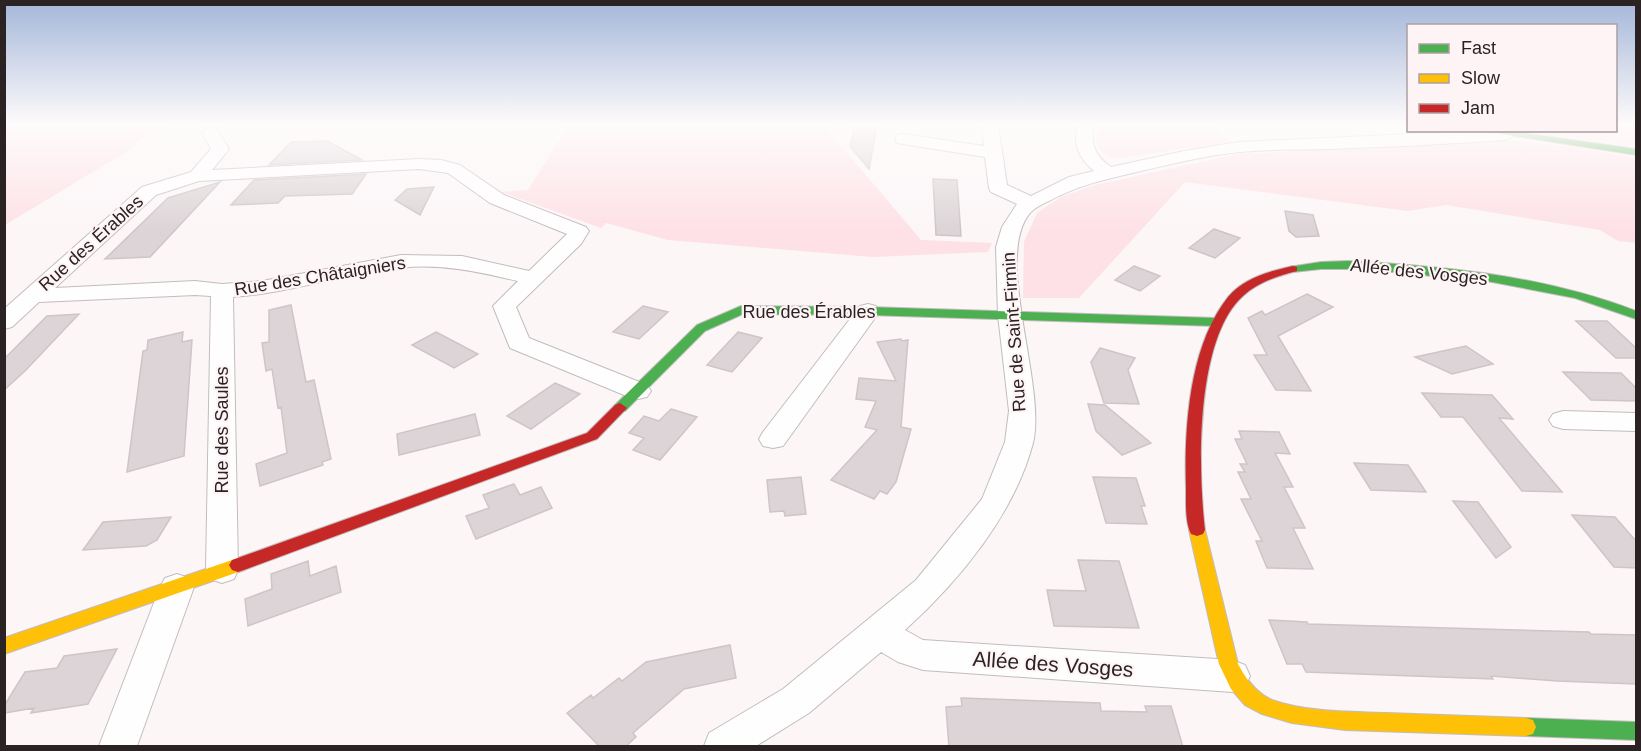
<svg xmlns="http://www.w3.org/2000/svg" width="1641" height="751" font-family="Helvetica,sans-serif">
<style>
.green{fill:#fde1e6}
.building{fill:#dcd4d6;stroke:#cdc5c7;stroke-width:1.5}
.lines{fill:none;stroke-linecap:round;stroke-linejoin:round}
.street-casing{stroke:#c3bcbe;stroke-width:2}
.fast-casing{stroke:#c3bcbe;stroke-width:2}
.slow-casing{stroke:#c3bcbe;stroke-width:2}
.jam-casing{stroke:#c3bcbe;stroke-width:2}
.street{fill:#fffefe;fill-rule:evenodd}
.fast{fill:#4caf50;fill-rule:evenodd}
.slow{fill:#ffc107;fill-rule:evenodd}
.jam{fill:#c62828;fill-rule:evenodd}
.labels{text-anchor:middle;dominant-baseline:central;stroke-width:4.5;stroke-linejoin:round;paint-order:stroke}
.street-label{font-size:18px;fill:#2b2224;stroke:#fef4f6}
.near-street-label{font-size:21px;fill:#2b2224;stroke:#fef4f6}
</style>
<rect width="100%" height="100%" fill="#fcf6f7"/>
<path class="green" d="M4 125H171L136 142 131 149 5 225Z
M569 125H827L826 128 921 240 992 243 988 252 873 257 668 240 606 223 601 228 501 192 528 190Z
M1102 125H1208L1231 142C1190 146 1150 156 1109 158L1097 147 1096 138Z
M1616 125H1636V147L1521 131 1616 130Z
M1517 141 1573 147 1636 158V243L1618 241 1600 230 1446 205 1408 211 1185 182 1079 298H1023L1024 242 1037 213 1061 197 1095 185 1237 154Z"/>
<path class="building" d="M855 125H877L869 169 850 146Z
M327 141 362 160 269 165 291 142Z
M366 174 352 194 285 196 278 203 231 205 254 180Z
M933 179 957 180 961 236 936 235Z
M220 182 150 257 105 259 168 198Z
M434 187 420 215 395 200 407 189Z
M1285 211 1313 215 1319 236 1296 237 1289 231Z
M1214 229 1240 238 1215 258 1189 248Z
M1134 266 1160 276 1140 291 1115 280Z
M1307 294 1333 307 1278 336 1311 391 1276 390 1254 355H1267L1248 318 1262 311 1265 315Z
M291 305 306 382 314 380 331 459 322 462 323 465 260 486 256 464 287 453 281 407 278 408 272 369 266 371 262 343 269 342V310Z
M643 306 668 312 639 339 613 332Z
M79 314 25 371 4 390V359L47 316Z
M1576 321H1607L1636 348V358H1616Z
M183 332 182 342 192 340 184 456 127 472 143 351 147 350 148 340Z
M436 332 478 354 454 368 412 345Z
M738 332 762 338 732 372 707 365Z
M901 339 902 341 908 340 901 427 911 429 896 482 887 494 880 491 874 499 831 480 877 430 865 427 876 401 856 399 859 378 896 381 877 342Z
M1466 346 1493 364 1452 374 1415 357Z
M1100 348 1135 358 1128 370 1139 404 1104 403 1091 362Z
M1563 372 1621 373 1636 388V401L1591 400Z
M555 383 580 394 531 429 507 416Z
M1422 393 1492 395 1513 419 1499 418 1562 492 1522 491 1463 417H1441Z
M1088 404 1105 405 1151 443 1122 455 1096 431Z
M671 409 697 417 660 460 633 450 644 438 629 433 644 416 659 421Z
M475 414 480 435 399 455 397 434Z
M1239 431 1279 432 1290 454 1275 453 1293 487H1284L1305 528H1293L1313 569 1267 568 1256 541H1262L1241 499H1251L1238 472H1245L1240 464H1247L1235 439H1242Z
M1354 463 1408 465 1426 492 1371 490Z
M801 477 806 514 785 516 784 511 770 512 767 480Z
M1093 477 1136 478 1145 506H1141L1147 524 1106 523Z
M514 484 520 495 541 487 552 508 476 539 466 516 489 508 483 495Z
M1453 501 1478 502 1511 547 1496 558Z
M1572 515 1615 517 1636 541V568L1614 567Z
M171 517 157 540 146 546 83 550 103 522Z
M1078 560 1119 561 1139 628 1054 626 1047 590 1086 591Z
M308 561 310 576 336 566 341 592 248 626 245 599 272 589 271 574Z
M1269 620 1307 622 1308 624 1589 632 1591 634 1636 635V684L1557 681 1491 676 1493 679 1306 672 1302 664H1287Z
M730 645 736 678 684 689 633 733 636 737 625 747H600L567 713 591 695 593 698 619 678 622 681 646 662Z
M117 649 88 704 31 713 34 708 4 713V706L25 672 57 668 64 656Z
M961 698 1100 703 1101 711 1147 712 1145 706H1171L1183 747H949L946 707 962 706Z"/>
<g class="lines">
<defs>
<path id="street" d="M982 125H998L1007 185 1031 196 1069 177 1094 171C1079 158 1072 144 1078 125H1094C1090 144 1095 156 1111 167L1184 151 1239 142 1500 130 1513 131 1515 135 1507 140C1448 144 1389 147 1330 149 1300 150 1270 149 1240 152 1206 155 1173 164 1141 171 1112 178 1086 183 1059 196 1050 201 1037 205 1030 213 993 257 1047 385 1033 443 1014 515 959 581 905 630L923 640 1232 660 1245 665 1250 676 1245 687 1232 692 923 670 898 662 881 652 809 713 756 746H704L709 733 783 689 916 580 982 499 1005 442 1009 411 998 315 996 247 1002 227 1017 204 991 192 989 188 985 157 903 144 897 143 895 139 897 135 903 134 984 146Z
M210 127 216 128 229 149 212 170 419 159 441 160 460 165 504 195 586 227 589 231 581 244 516 307 529 338 647 385 651 391 647 397 638 399 629 397 510 348 493 306 518 281C479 272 440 263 400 268 344 274 290 293 233 297L238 570 234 579 222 583 210 579 206 570 211 296 195 295 39 302 12 327 4 329V309L142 187 191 172 211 149 202 132ZM419 169 448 173 490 203 567 234 529 271 462 256 401 255 262 281 222 284 195 281 55 288 156 195 199 181Z
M868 304 876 306 880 311 783 446 773 448 763 446 759 439 763 432 860 306Z
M1563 411 1636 413V431L1563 429 1553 426 1549 420 1553 414Z
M177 574 189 578 194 587 137 746H99L160 587 165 578Z"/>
<path id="fast" d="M1476 130H1502L1636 149V155Z
M1348 261C1445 266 1545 276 1636 311V319L1575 298 1492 282 1362 269H1321L1293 272 1287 269 1289 267 1321 262Z
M741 306 868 307 1216 318 1222 322 1216 326 868 315 743 314 705 331 625 411H615L613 408 615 405 697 325Z
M1526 718 1636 722V740L1526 736 1519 734 1516 727 1519 720Z"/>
<path id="slow" d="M1197 524 1203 526 1205 530 1238 664C1246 679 1256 693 1272 700 1304 712 1353 712 1387 713 1433 715 1480 716 1526 718L1533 720 1536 727 1533 734 1526 736 1345 730 1292 723 1262 714 1245 705 1231 689 1219 664 1189 530 1191 526Z
M238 558 244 560 247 565 244 570 4 654V638Z"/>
<path id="jam" d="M1293 266 1297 267V271C1278 276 1258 282 1243 296 1195 339 1198 471 1205 530L1203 534 1197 536 1191 534C1185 522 1186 503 1186 489 1184 429 1189 346 1228 297 1244 278 1270 271 1293 266Z
M620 403 627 408 597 439 244 570 238 572 232 570 229 565 232 560 587 433 615 405Z"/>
</defs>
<use href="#street" class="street-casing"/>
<use href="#fast" class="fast-casing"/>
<use href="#slow" class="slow-casing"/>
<use href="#jam" class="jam-casing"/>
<use href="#street" class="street"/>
<use href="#fast" class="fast"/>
<use href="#slow" class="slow"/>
<use href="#jam" class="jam"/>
</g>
<linearGradient id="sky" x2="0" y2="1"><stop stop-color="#a4b6d9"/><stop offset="0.54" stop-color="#fefbfb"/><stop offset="1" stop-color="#fefbfb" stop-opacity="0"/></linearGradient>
<rect width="1641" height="230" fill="url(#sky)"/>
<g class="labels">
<g class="street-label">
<text transform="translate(91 243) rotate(-42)">Rue des Érables</text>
<text transform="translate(1419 272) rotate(6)">Allée des Vosges</text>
<text transform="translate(320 276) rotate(-9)">Rue des Châtaigniers</text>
<text x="809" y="312">Rue des Érables</text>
<text transform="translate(1014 332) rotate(-94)">Rue de Saint-Firmin</text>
<text transform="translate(222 430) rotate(-90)">Rue des Saules</text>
</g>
<g class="near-street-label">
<text transform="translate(1053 664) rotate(4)">Allée des Vosges</text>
</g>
</g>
<rect width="1641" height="751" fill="none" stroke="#2b2224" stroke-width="12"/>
<rect x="1407" y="24" width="210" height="108" fill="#fef4f6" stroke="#aaa0a2" stroke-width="1.5"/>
<rect x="1419" y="44" width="30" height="9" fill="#4caf50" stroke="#aaa0a2" stroke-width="1.5"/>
<text x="1461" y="54" font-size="18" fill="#2b2224">Fast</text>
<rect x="1419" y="74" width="30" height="9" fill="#ffc107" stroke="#aaa0a2" stroke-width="1.5"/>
<text x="1461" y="84" font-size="18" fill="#2b2224">Slow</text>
<rect x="1419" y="104" width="30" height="9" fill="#c62828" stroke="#aaa0a2" stroke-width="1.5"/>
<text x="1461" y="114" font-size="18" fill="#2b2224">Jam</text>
</svg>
